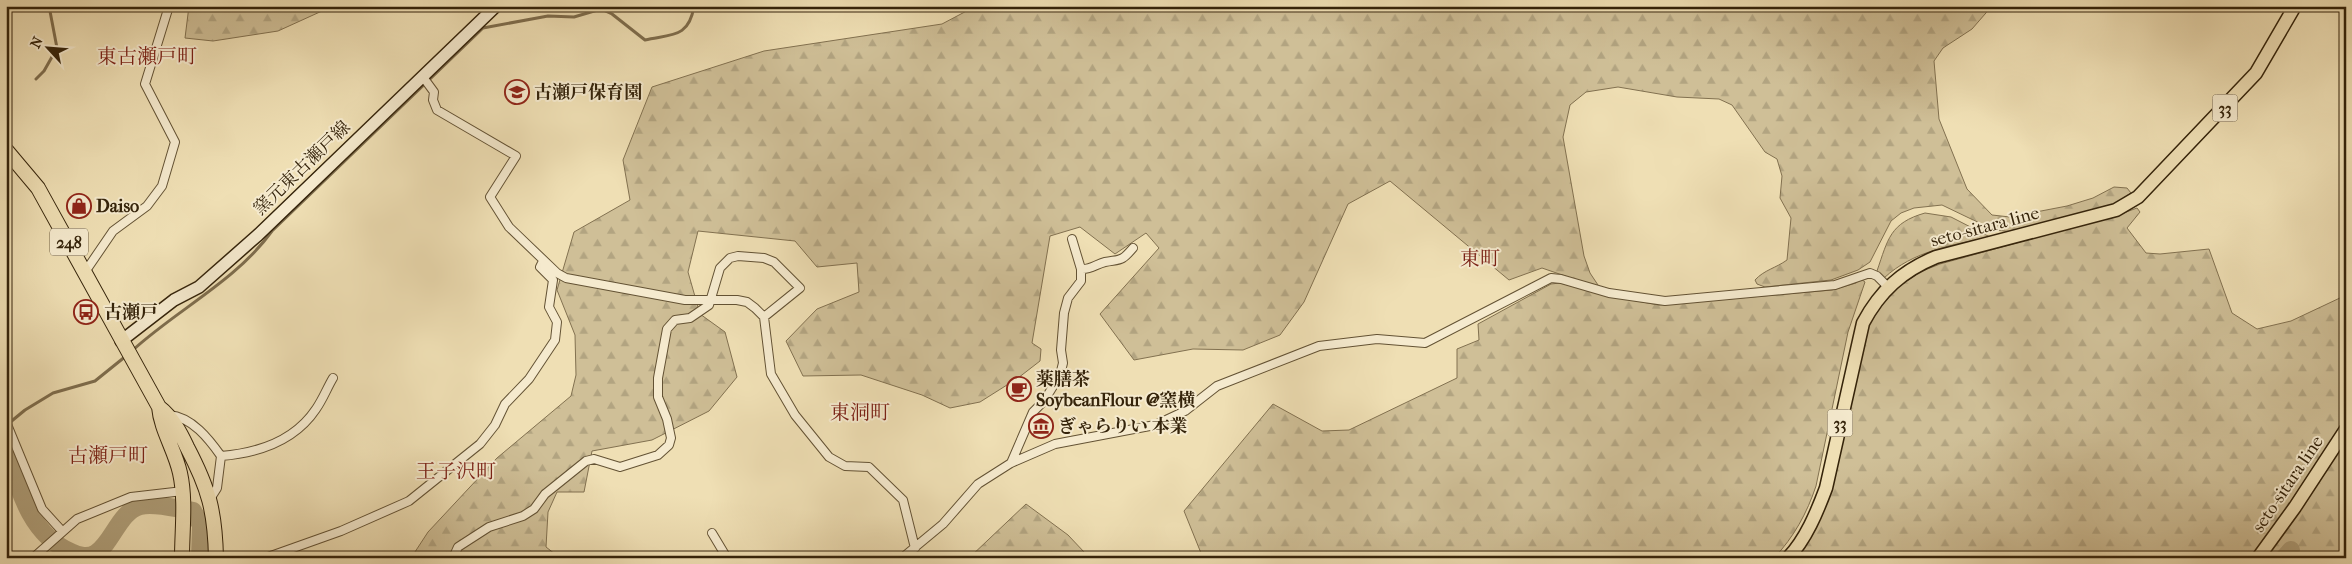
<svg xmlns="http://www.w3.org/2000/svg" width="2352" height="564" font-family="'IM FELL French Canon','Noto Serif JP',serif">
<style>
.forest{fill:url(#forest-firs);stroke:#827150}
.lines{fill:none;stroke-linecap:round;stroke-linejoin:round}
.stream{stroke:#7e6d4d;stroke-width:3}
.river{stroke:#af9f7a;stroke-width:18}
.street-casing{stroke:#635234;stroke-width:10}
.secondary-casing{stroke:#34230a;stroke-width:14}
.primary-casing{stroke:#34230a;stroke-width:15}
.highway-casing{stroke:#34230a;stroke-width:16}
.street{stroke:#f5eace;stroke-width:8}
.secondary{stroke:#f5eace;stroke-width:11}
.primary{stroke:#efdfb4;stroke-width:12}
.highway{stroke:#efdfb4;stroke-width:14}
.labels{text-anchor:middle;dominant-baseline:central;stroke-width:4;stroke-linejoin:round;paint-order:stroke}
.shield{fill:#f5eace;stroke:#6e5f45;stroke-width:1}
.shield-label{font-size:16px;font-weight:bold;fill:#34230a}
.poi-label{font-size:18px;font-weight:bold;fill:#34230a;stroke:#f5eace;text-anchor:start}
.street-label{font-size:18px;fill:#34230a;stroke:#f5eace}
.quarter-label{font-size:20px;fill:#7a1f14;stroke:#f5eace}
</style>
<defs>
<pattern id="forest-firs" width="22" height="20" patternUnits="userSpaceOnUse" patternTransform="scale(1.25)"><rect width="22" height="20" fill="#cfbf97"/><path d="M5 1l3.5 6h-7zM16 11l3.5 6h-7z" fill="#b2a481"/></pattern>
</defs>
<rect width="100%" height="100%" fill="#efdfb4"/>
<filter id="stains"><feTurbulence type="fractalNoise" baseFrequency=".004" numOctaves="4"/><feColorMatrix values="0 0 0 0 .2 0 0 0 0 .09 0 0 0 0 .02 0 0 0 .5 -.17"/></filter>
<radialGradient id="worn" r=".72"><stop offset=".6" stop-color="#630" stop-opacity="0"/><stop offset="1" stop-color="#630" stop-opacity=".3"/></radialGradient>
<path class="forest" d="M189 6H333L278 31 213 41 185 38Z
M976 6H1992L1972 29 1943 48 1934 61 1939 119 1967 189 1992 215 2010 217 2067 206 2093 198 2114 187 2127 188 2131 193 2111 206 2015 232 1994 230 1942 205 1914 208 1901 213 1891 221 1870 262 1858 270 1831 280 1765 287 1757 284 1755 280C1764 270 1776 268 1787 260L1791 218 1780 198 1782 176 1777 159 1765 152 1732 105 1719 99 1677 97 1618 87 1586 92 1570 105 1563 137 1584 256 1590 273 1600 288 1542 268 1509 280 1390 181 1348 204 1304 302 1280 335 1243 350 1193 349 1134 360 1100 314 1159 248 1146 233 1115 254 1080 227 1050 236 1032 343 1041 349 1040 361 1018 378 980 402 950 408 922 395 861 375 803 376 786 341 817 309 859 292 857 263 817 267 795 241 698 231 688 272 700 314 725 332 737 377 709 411 652 440 592 451 584 492H557L548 512 546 547 560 558H411L428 532 497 458 571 396 576 375 575 335 557 290 574 232 630 200 623 160 652 87 764 51 942 24Z
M2137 208 2140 212 2127 228 2146 253 2160 254 2209 249 2232 313 2257 329 2291 321 2342 297 2346 298V558H1793L1811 535 1868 327 1877 310 1901 285 1920 272 1940 264 2118 215Z
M1925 213 1951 217 1990 237C1952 245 1913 251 1884 278L1877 271C1888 239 1890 223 1925 213Z
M1861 279 1865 282 1848 332 1816 486C1807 513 1794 537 1774 558H1203L1184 511 1273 404 1322 431 1349 430 1457 378V349L1479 340 1478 324 1551 284 1560 283 1609 296 1659 305 1832 290 1856 283Z
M1026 504 1068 535 1085 553 1093 558H969Z"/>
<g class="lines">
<path class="stream" d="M36 79 44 71 57 48 49 6
M133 350C178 309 236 281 272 231L483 28 548 16 574 17 601 9 612 14 645 40C672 34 689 38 694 6
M8 424 25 410 53 393 95 381 126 356"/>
<path class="river" d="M6 449C18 487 30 535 71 552 78 556 89 558 96 553 113 542 119 512 140 506 155 502 177 509 193 511L201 525 200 558
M2284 558 2291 550"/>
<defs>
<path id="street" d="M423 77 434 92 433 100 437 110 516 156 490 197 509 227 557 273 566 278 685 300H737L747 302 755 308 764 317 771 374 795 415 829 457 845 466 869 467 903 500 915 548
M1081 269C1091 270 1096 264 1105 262 1121 259 1121 262 1133 248
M85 272 113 231 147 206 162 186 175 142 145 84 169 6
M169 415C192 417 209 439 221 456L217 488 210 499
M6 422 42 509 62 531
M221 456C258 453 294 442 316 409 323 399 327 388 333 378
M1011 463 1033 412 1044 401 1060 375 1063 363 1061 350 1064 313 1068 298 1081 281V269L1072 239
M712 533 727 558
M33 558 77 519 131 497 183 491
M265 558 341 531 409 501 480 444 495 425 505 404 529 379 555 340 557 322 549 307 553 280 540 267 543 261
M453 558 458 547 489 527 523 516 534 509 545 494 586 461 594 459 620 467 658 455 669 445 671 438 667 419 658 397V378L667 329 675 320 690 318 709 305 720 268 730 258 738 256 764 258 774 262 800 288 764 317
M902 558 943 524 978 484 1011 463 1055 444 1155 425 1185 411 1217 386 1319 346 1377 339 1425 343 1551 278 1561 279 1609 293 1665 301 1835 285 1870 273 1877 276 1887 286"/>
<path id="secondary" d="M121 341 174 300 199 287 258 235 496 6"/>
<path id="primary" d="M1788 558C1806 539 1817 512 1826 488L1863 323C1880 291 1902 271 1936 257L2116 210 2138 197 2256 73 2295 6
M2258 558 2295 507 2346 429"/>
<path id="highway" d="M6 150 38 188 159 407C161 430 175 450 180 473 186 500 182 530 182 558
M159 407C172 417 180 432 187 447 209 489 215 511 216 558"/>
</defs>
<use href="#street" class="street-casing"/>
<use href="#secondary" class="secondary-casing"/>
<use href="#primary" class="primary-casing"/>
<use href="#highway" class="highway-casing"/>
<use href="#street" class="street"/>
<use href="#secondary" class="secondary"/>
<use href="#primary" class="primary"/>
<use href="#highway" class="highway"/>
</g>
<defs>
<symbol id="school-ring" viewBox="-11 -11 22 22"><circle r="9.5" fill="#f5eace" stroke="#8f2418" stroke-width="1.5"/><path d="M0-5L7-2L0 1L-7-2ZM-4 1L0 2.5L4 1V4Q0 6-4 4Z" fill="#8f2418"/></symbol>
<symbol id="shop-ring" viewBox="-11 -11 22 22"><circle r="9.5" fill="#f5eace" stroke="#8f2418" stroke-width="1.5"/><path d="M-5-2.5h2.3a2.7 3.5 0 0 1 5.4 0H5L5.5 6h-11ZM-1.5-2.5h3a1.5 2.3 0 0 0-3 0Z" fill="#8f2418"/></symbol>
<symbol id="bus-ring" viewBox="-11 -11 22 22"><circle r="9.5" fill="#f5eace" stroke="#8f2418" stroke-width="1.5"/><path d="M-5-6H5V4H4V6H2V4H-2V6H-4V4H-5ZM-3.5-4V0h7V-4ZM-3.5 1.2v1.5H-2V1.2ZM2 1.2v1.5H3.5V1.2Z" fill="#8f2418"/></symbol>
<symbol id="cafe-ring" viewBox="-11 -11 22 22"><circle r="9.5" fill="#f5eace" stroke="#8f2418" stroke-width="1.5"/><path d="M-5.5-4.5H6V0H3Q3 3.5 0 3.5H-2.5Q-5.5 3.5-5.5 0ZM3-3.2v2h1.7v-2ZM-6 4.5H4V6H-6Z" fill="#8f2418"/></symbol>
<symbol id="museum-ring" viewBox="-11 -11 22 22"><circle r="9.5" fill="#f5eace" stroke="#8f2418" stroke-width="1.5"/><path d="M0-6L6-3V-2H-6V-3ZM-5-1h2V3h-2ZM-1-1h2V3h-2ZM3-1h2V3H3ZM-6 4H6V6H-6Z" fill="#8f2418"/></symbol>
</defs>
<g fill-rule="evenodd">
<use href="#school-ring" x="503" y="78" width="28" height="28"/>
<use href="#shop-ring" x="65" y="192" width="28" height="28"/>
<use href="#bus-ring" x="72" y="298" width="28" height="28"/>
<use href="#cafe-ring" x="1005" y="375" width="28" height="28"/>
<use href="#museum-ring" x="1027" y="412" width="28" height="28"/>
</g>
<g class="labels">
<g class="shield">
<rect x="2212.5" y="94.5" width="25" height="27" rx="4"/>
<rect x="50" y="228.5" width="38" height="27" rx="4"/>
<rect x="1827.5" y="409.5" width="25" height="27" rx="4"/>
</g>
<g class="shield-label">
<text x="2225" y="108">33</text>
<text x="69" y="242">248</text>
<text x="1840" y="423">33</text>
</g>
<g class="poi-label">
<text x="534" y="92">古瀬戸保育園</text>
<text x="96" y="206">Daiso</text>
<text x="104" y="312">古瀬戸</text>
<text x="1036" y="379">薬膳茶<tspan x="1036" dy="21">SoybeanFlour @窯横</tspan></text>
<text x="1058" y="426">ぎゃらりい 本業</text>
</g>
<g class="street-label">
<text transform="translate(302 168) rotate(-44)">窯元東古瀬戸線</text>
<text transform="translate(1985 227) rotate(-15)">seto-sitara line</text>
<text transform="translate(2288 484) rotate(-56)">seto-sitara line</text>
</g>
<g class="quarter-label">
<text x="147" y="56">東古瀬戸町</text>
<text x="1480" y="258">東町</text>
<text x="860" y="412">東洞町</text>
<text x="108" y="455">古瀬戸町</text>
<text x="456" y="471">王子沢町</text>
</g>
</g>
<rect width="2352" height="564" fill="none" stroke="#efdfb4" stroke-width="25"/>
<rect x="8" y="8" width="2337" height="549" fill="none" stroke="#34230a" stroke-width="2.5"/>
<rect x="12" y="12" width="2327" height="539" fill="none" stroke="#34230a"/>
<g transform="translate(48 48) rotate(296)" stroke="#f5eace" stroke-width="4" paint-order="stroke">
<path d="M0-4L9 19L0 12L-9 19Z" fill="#34230a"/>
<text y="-8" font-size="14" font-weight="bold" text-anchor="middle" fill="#34230a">N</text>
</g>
<rect width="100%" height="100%" filter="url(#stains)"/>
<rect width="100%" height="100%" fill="url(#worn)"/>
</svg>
